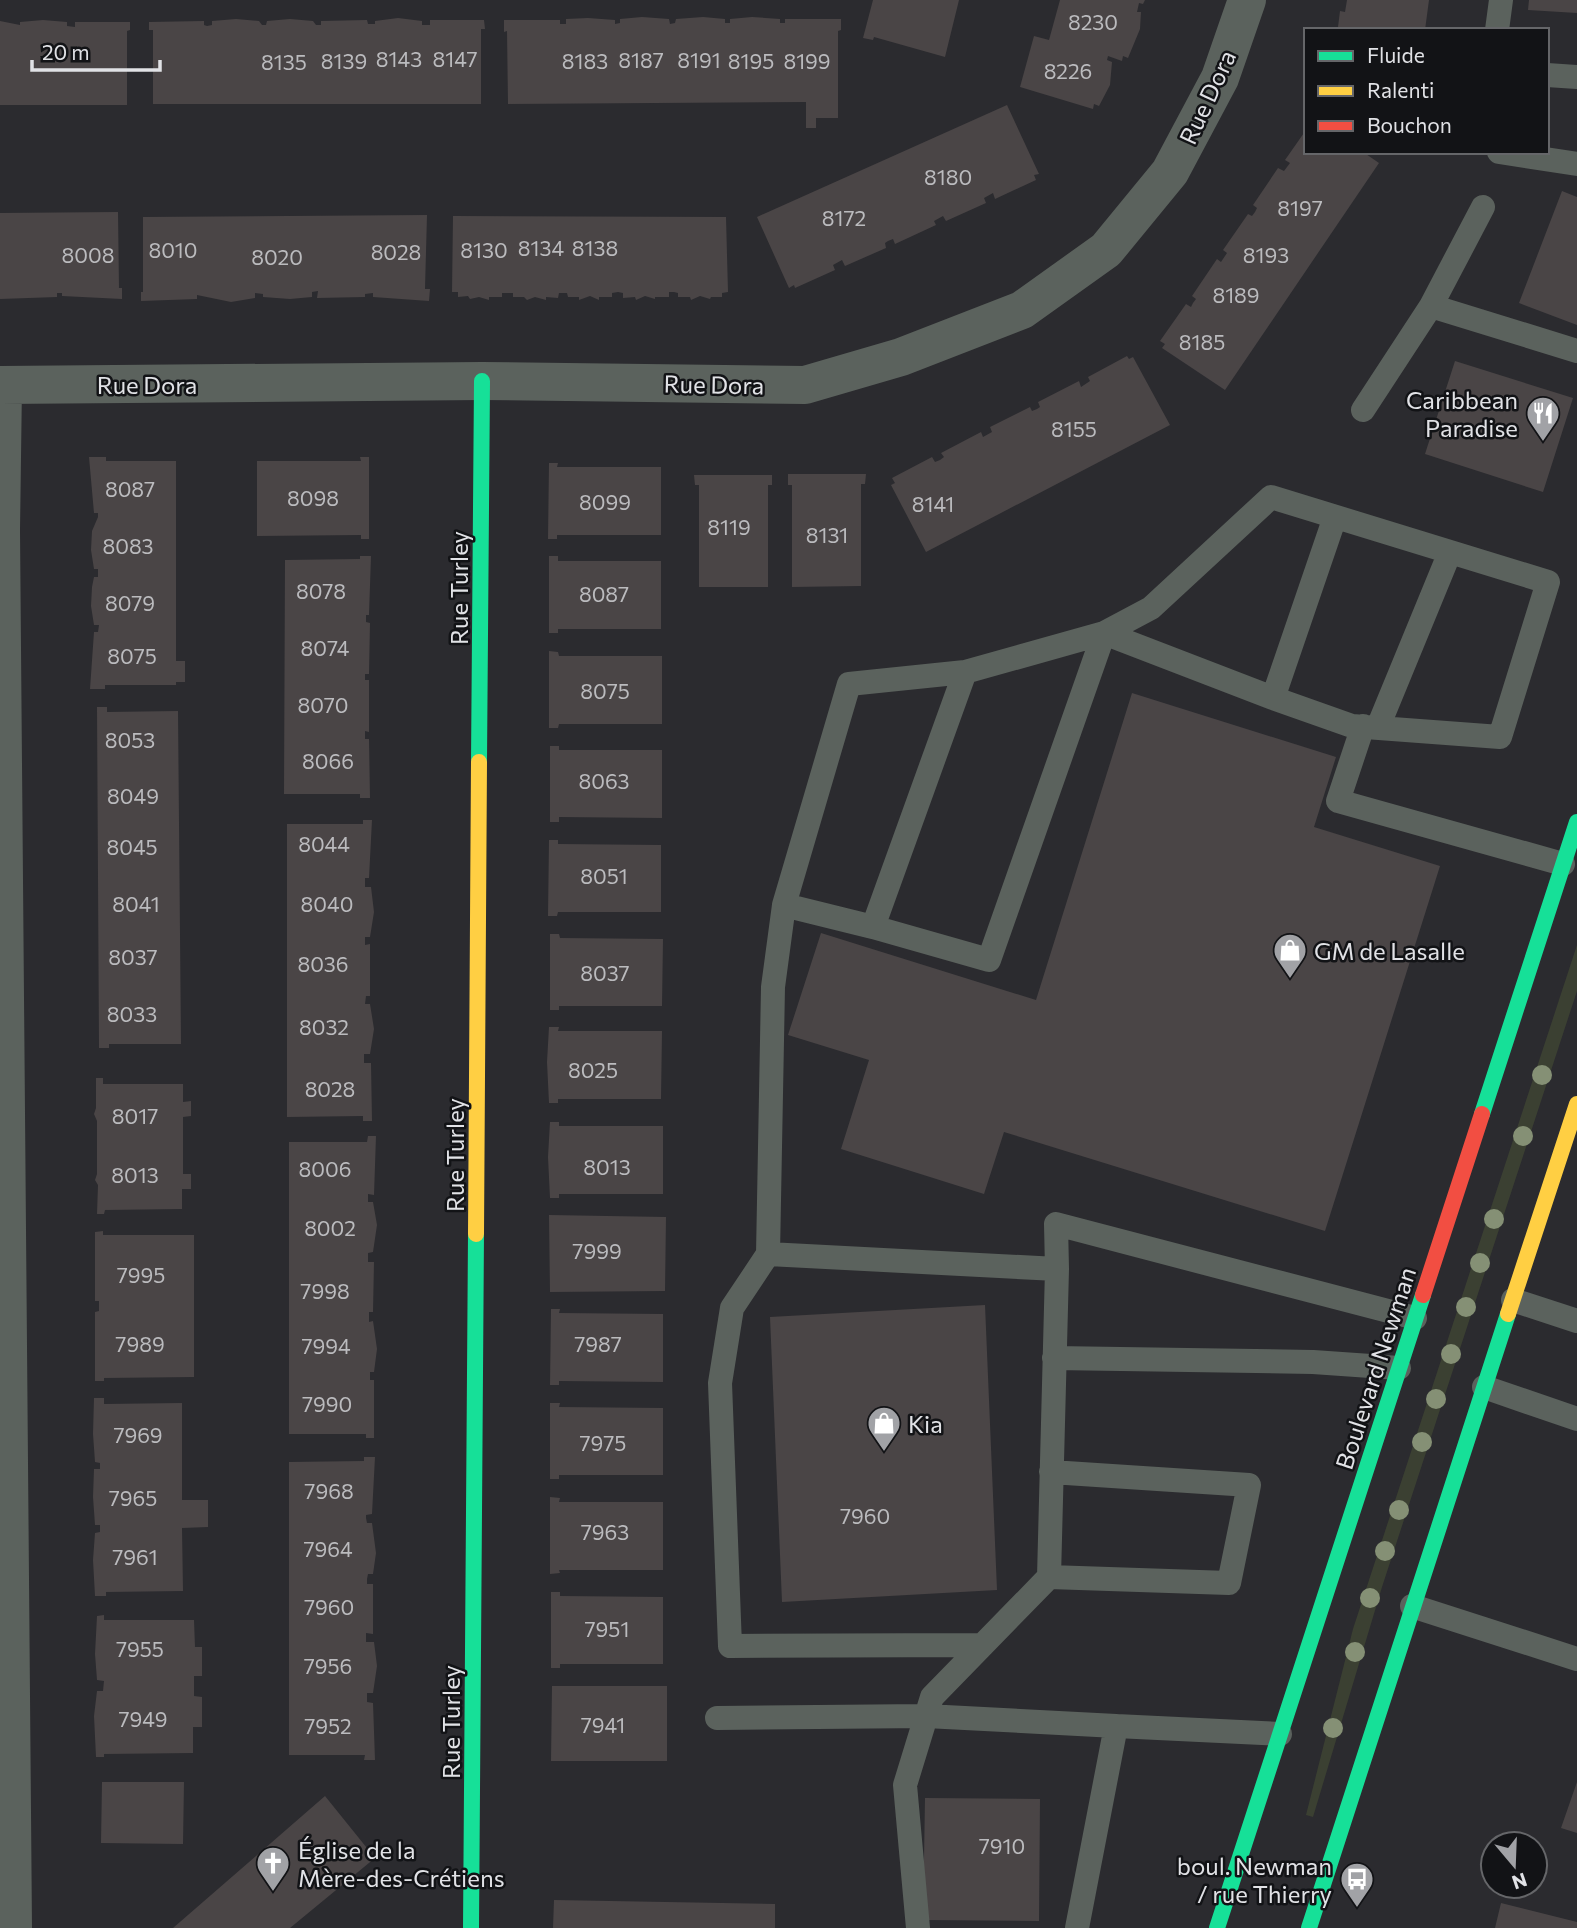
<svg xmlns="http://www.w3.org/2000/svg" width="1577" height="1928" font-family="Commissioner,sans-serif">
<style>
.green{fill:#3b4032}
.building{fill:#4a4546}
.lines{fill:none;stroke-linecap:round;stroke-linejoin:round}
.lane{stroke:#5b625d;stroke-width:24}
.street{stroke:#5b625d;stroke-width:38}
.fast{stroke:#16e098;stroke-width:16}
.slow{stroke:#ffcf43;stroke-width:16}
.jam{stroke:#f24e42;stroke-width:16}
.tree{fill:#859075}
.labels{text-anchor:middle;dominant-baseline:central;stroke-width:5;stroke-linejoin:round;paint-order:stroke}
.number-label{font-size:21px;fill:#bbbbbe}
.street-label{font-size:24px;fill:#e1e2e6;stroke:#121316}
.poi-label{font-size:24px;fill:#e1e2e6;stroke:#121316;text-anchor:start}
</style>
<rect width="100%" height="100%" fill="#2b2b2f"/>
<path class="green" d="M1577 945V991L1382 1587 1313 1817 1306 1815 1353 1629Z"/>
<path class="building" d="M873 0H959L945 57 874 37 873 40 863 38Z
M1060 0H1145L1143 4 1139 3 1137 12H1141L1140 29 1128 58 1123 56 1122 61 1108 56 1107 60 1112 62 1110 85 1099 106 1094 104 1093 109 1020 87 1034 36 1049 40Z
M1347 0H1429L1425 30H1343V28L1338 27 1340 11 1345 12Z
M1529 0H1577V13L1528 10Z
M642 17 669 19 670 24 675 23 676 19 703 17 725 19V23H730V19L752 17 780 19V23H785V19H841V30L838 31V118H816V128H806V102L508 104 507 31 504 32V20H560V24H566V19L588 18 615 20V24L620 23V19Z
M398 18 422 21V25H430V20H484L485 29H481V104H153V30H149V22L204 21V25L207 26 212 25V21L236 19 259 21 262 25H266L267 21 290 19 313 21 316 25H321V21L367 20 368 24H375V21Z
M43 20 67 22V26L75 27V22H130V30L127 31V105H0V21L20 25V22Z
M1007 105 1039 174 1034 175 1036 180 995 199 993 193 984 198 986 203 946 221 943 216 934 221 936 225 895 244 893 239 888 241 885 243 886 248 845 266 842 260 833 265 835 270 795 288 794 285 789 288 757 217Z
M1306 130V152H1363L1379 163 1225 390 1162 348 1165 344 1160 341 1186 304 1191 307 1193 303 1196 299 1192 296 1217 259 1221 262 1227 253 1223 250 1248 214 1252 216 1255 212 1257 208 1253 205 1278 168 1284 171 1290 163 1285 160Z
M1562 191 1577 197V325L1519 303Z
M118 212 119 288H122V299L62 296V293H57V297L0 299V213Z
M427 215 425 289H430L429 301 373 297V293L365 294V297L317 298 318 291 312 292V297L290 299 263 297V294L255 293V298L231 302 197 295V299L141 301V292H143V217Z
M453 216 726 217 728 292 722 293V297H711L710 299 700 296 691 300 690 297H678V293L674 292H669V297H655V299L645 296 636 300 635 297 623 298V293L618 292 612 293V297H599V300L590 296 579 300V297H568L567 293H559L558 298 546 297V300L535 297 527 300 524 297H513V293H502V297H489V300L479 297 470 299 468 296 458 297V292H452Z
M1127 356 1129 359 1133 357 1170 425 926 552 891 485 895 483 892 478 932 457 935 462 940 460 944 457 941 453 981 432 983 437 992 432 990 427 1030 407 1032 411 1037 409 1040 407 1038 402 1079 381 1081 387 1090 381 1088 377Z
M1455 361 1573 398 1543 492 1425 454Z
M89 457H106V461H176V661H185V682H176V685H105V689H90L94 632H98L99 625H94L91 606 92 587 94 577H98V569H94L91 550 92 531 98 517V513H94Z
M360 457H369V539H361V535L257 536V461H361Z
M549 463H558L557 467H661V535H557V539H548Z
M788 474H866L865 484H861V586L792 587V485H788Z
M694 475H772V485H768V587H699V485H695Z
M360 556H371L369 615H366V622L370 623 369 674H365V680H369V732L365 731V739H369L370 798H360V794H284L285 560 360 559Z
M549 556H558V561H661V629H558V633H549Z
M549 651 558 652 559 656H662V724H559L558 728H549Z
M1132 693 1336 757 1314 827 1440 866 1325 1231 1004 1132 984 1194 841 1149 869 1060 788 1035 821 933 1036 1000Z
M97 707H107V712L178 711 181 1044H109V1048H99Z
M550 746H559V750H662V818L559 817V822H550Z
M363 820H372L369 878H365V887H371L374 912 370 937H365V945L370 944V996H366L365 1004H370L374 1029 370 1054H364V1063H371L372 1121H363V1116L287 1117V824H363Z
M549 840H558V844L661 845V912H558L557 916H548Z
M550 934H559L560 938 663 939 662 1006H559V1010H550Z
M549 1027H559L558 1031H662L661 1099H558V1103H549L547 1062Z
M96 1078H103V1084H183V1102L191 1101V1116L183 1117V1174H191V1189H182V1209L105 1210 104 1214H97L98 1185 95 1180 97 1174V1121L94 1114 96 1108Z
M550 1122H559V1126H663V1194H559V1198H550L548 1157Z
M368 1136H376L374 1195 368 1194V1202H373L377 1225 373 1252 368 1253V1262H374L373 1312H369V1322L373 1321 377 1349 374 1372H370V1380H374V1438H366V1434H289V1142H367Z
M549 1215 666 1217 665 1291 550 1292Z
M103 1231V1235H194V1377L104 1378V1381H95V1312L99 1311V1301H95V1232Z
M985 1305 997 1590 782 1602 770 1317Z
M551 1309H560L559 1313 663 1314V1382L559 1381V1385H550Z
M94 1398H104V1404L182 1403V1500H208V1527L182 1528 183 1591 106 1592V1596H95L93 1560 95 1533 100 1532V1525H95L93 1497 94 1469H100V1463L95 1462 93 1434Z
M550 1403H560L559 1407 663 1408V1475H559V1479H550Z
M364 1457H375L372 1514 366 1515V1518L367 1523H372L376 1553 373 1574H368L367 1579V1584H373V1634L366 1633V1642H374L377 1666 373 1693H367V1702L373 1703 375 1760H364L365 1755H289V1462L364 1461Z
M550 1497 560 1498 559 1502H663V1570H559L560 1573 550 1574Z
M551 1592H560V1596L663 1597V1664H560V1668H551Z
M104 1615V1620H194L195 1647H202V1676H194V1696L202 1697V1727H193V1753L104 1754V1757H96L94 1716 97 1691H103L104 1681 97 1680 95 1654 97 1616Z
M552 1686H667V1761H551Z
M102 1782H184L183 1844 101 1843Z
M1577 1782V1833L1561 1828Z
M325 1796 375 1858 290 1928H173Z
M925 1798 1040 1799 1039 1921 923 1920Z
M554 1900 775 1904V1928H553Z
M1501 1903 1577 1922V1928H1495Z"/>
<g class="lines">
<path class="lane" d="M1497 30 1501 0
M1547 75 1577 77
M1499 152 1577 164
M1431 306 1483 207
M1363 410 1431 306 1577 351
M1273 698 1335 517
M1363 726 1338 801 1563 864
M1378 727 1450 552
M784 905 873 927
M768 1254 773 987 784 905 849 684 965 672 1104 633 1151 608 1271 497 1548 582 1500 737 1352 726 1273 698 1104 633 989 960 873 927 965 672
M1513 1300 1577 1321
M1054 1358 1313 1362 1399 1368
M1484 1387 1577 1419
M1049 1577 1229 1583 1249 1485 1051 1472
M1412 1606 1577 1659
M982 1645 730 1646 720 1383 732 1308 768 1254 1057 1269
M717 1718 926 1716 1116 1726 1077 1928
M1116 1726 1280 1734
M918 1928 905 1785 932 1697 1049 1577 1057 1269 1056 1224 1415 1318"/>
<path class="street" d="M0 385 482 381 805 385 901 357 1022 310 1106 250 1170 172 1220 78 1247 0
M3 385 1 530 13 1928"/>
<path class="fast" d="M479 762 482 381
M1482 1114 1577 822
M471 1928 476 1234
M1217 1928 1423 1295
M1309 1928 1508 1314"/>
<path class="slow" d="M476 1234 479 762
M1508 1314 1577 1104"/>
<path class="jam" d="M1423 1295 1482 1114"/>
</g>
<g class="tree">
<circle cx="1542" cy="1075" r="10"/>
<circle cx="1523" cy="1136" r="10"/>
<circle cx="1494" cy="1219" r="10"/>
<circle cx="1480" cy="1263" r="10"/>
<circle cx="1466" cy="1307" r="10"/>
<circle cx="1451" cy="1354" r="10"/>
<circle cx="1436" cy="1399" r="10"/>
<circle cx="1422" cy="1442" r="10"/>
<circle cx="1399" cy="1510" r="10"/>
<circle cx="1385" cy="1551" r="10"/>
<circle cx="1370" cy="1598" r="10"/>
<circle cx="1355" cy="1652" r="10"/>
<circle cx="1333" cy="1728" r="10"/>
</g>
<defs>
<symbol id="restaurant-pin" viewBox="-11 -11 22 30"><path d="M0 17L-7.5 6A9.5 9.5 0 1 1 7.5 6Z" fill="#a1a2a6" stroke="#121316"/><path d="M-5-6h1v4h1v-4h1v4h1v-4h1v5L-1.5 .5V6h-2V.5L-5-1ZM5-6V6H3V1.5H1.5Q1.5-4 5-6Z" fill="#fff"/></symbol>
<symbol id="shop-pin" viewBox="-11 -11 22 30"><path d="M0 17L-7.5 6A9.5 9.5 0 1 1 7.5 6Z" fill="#a1a2a6" stroke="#121316"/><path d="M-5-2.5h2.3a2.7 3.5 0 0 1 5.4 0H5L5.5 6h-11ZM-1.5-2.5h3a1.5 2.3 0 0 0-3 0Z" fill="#fff"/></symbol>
<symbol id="church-pin" viewBox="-11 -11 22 30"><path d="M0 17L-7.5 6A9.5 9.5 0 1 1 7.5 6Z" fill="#a1a2a6" stroke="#121316"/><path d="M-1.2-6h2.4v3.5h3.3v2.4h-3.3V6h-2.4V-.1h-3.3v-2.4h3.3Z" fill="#fff"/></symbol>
<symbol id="bus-pin" viewBox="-11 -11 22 30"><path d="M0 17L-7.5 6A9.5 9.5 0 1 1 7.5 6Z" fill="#a1a2a6" stroke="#121316"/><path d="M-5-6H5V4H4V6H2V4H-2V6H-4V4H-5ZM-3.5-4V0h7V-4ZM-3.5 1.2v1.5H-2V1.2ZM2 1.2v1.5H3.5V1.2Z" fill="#fff"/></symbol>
</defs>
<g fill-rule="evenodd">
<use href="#restaurant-pin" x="1524" y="394" width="38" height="52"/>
<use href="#shop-pin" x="1271" y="931" width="38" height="52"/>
<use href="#shop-pin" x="865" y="1404" width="38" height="52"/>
<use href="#church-pin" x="254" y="1844" width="38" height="52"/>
<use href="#bus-pin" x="1338" y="1860" width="38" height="52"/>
</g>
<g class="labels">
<g class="number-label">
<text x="1093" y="21">8230</text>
<text x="399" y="58">8143</text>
<text x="455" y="58">8147</text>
<text x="641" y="59">8187</text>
<text x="699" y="59">8191</text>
<text x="344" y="60">8139</text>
<text x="585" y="60">8183</text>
<text x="751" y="60">8195</text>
<text x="807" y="60">8199</text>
<text x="284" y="61">8135</text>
<text x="1068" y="70">8226</text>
<text x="948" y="176">8180</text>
<text x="1300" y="207">8197</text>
<text x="844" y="217">8172</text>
<text x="541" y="247">8134</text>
<text x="595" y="247">8138</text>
<text x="173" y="249">8010</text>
<text x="484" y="249">8130</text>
<text x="396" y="251">8028</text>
<text x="88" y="254">8008</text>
<text x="1266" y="254">8193</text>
<text x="277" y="256">8020</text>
<text x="1236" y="294">8189</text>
<text x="1202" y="341">8185</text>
<text x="1074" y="428">8155</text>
<text x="130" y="488">8087</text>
<text x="313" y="497">8098</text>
<text x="605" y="501">8099</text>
<text x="933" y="503">8141</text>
<text x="729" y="526">8119</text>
<text x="827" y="534">8131</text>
<text x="128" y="545">8083</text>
<text x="321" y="590">8078</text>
<text x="604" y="593">8087</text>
<text x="130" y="602">8079</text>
<text x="325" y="647">8074</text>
<text x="132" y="655">8075</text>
<text x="605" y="690">8075</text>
<text x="323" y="704">8070</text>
<text x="130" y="739">8053</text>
<text x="328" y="760">8066</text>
<text x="604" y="780">8063</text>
<text x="133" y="795">8049</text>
<text x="324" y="843">8044</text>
<text x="132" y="846">8045</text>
<text x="604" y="875">8051</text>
<text x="136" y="903">8041</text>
<text x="327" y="903">8040</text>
<text x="133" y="956">8037</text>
<text x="323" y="963">8036</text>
<text x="605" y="972">8037</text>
<text x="132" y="1013">8033</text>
<text x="324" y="1026">8032</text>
<text x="593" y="1069">8025</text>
<text x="330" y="1088">8028</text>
<text x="135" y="1115">8017</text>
<text x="607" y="1166">8013</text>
<text x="325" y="1168">8006</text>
<text x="135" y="1174">8013</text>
<text x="330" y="1227">8002</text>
<text x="597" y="1250">7999</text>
<text x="141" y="1274">7995</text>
<text x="325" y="1290">7998</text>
<text x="140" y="1343">7989</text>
<text x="598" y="1343">7987</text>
<text x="326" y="1345">7994</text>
<text x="327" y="1403">7990</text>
<text x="138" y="1434">7969</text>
<text x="603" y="1442">7975</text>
<text x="329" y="1490">7968</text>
<text x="133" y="1497">7965</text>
<text x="865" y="1515">7960</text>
<text x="605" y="1531">7963</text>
<text x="328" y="1548">7964</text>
<text x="135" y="1556">7961</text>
<text x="329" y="1606">7960</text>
<text x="607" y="1628">7951</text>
<text x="140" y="1648">7955</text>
<text x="328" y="1665">7956</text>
<text x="143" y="1718">7949</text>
<text x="603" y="1724">7941</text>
<text x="328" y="1725">7952</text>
<text x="1002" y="1845">7910</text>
</g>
<g class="street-label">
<text transform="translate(1207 97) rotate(-65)">Rue Dora</text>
<text x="147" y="384">Rue Dora</text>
<text transform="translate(714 384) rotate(1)">Rue Dora</text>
<text transform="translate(458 588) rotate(-90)">Rue Turley</text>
<text transform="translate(454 1155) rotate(-90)">Rue Turley</text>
<text transform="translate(1375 1368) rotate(-72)">Boulevard Newman</text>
<text transform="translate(450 1722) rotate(-90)">Rue Turley</text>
</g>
<g class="poi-label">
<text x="1518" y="399" text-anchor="end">Caribbean<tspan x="1518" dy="28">Paradise</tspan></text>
<text x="1314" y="950">GM de Lasalle</text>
<text x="908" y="1423">Kia</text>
<text x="298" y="1849">Église de la<tspan x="298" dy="28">Mère-des-Crétiens</tspan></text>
<text x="1332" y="1865" text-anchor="end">boul. Newman<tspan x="1332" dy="28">/ rue Thierry</tspan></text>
</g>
</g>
<rect x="1304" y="28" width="245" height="126" fill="#121316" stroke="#656669" stroke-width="2"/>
<rect x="1318" y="51" width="35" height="10" fill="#16e098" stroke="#656669" stroke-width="2"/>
<text x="1367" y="63" font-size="21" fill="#e1e2e6">Fluide</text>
<rect x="1318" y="86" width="35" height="10" fill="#ffcf43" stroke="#656669" stroke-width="2"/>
<text x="1367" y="98" font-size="21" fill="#e1e2e6">Ralenti</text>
<rect x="1318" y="121" width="35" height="10" fill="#f24e42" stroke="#656669" stroke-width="2"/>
<text x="1367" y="133" font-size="21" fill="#e1e2e6">Bouchon</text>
<g transform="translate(1514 1865) rotate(161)"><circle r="33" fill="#121316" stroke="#656669" stroke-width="2"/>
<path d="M0-5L12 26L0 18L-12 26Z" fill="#a1a2a6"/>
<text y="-10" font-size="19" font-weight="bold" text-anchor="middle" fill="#e1e2e6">N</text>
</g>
<path d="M32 60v10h128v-10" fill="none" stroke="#e1e2e6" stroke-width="3.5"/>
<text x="42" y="60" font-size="21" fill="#e1e2e6" stroke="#121316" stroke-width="5" paint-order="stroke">20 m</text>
</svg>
